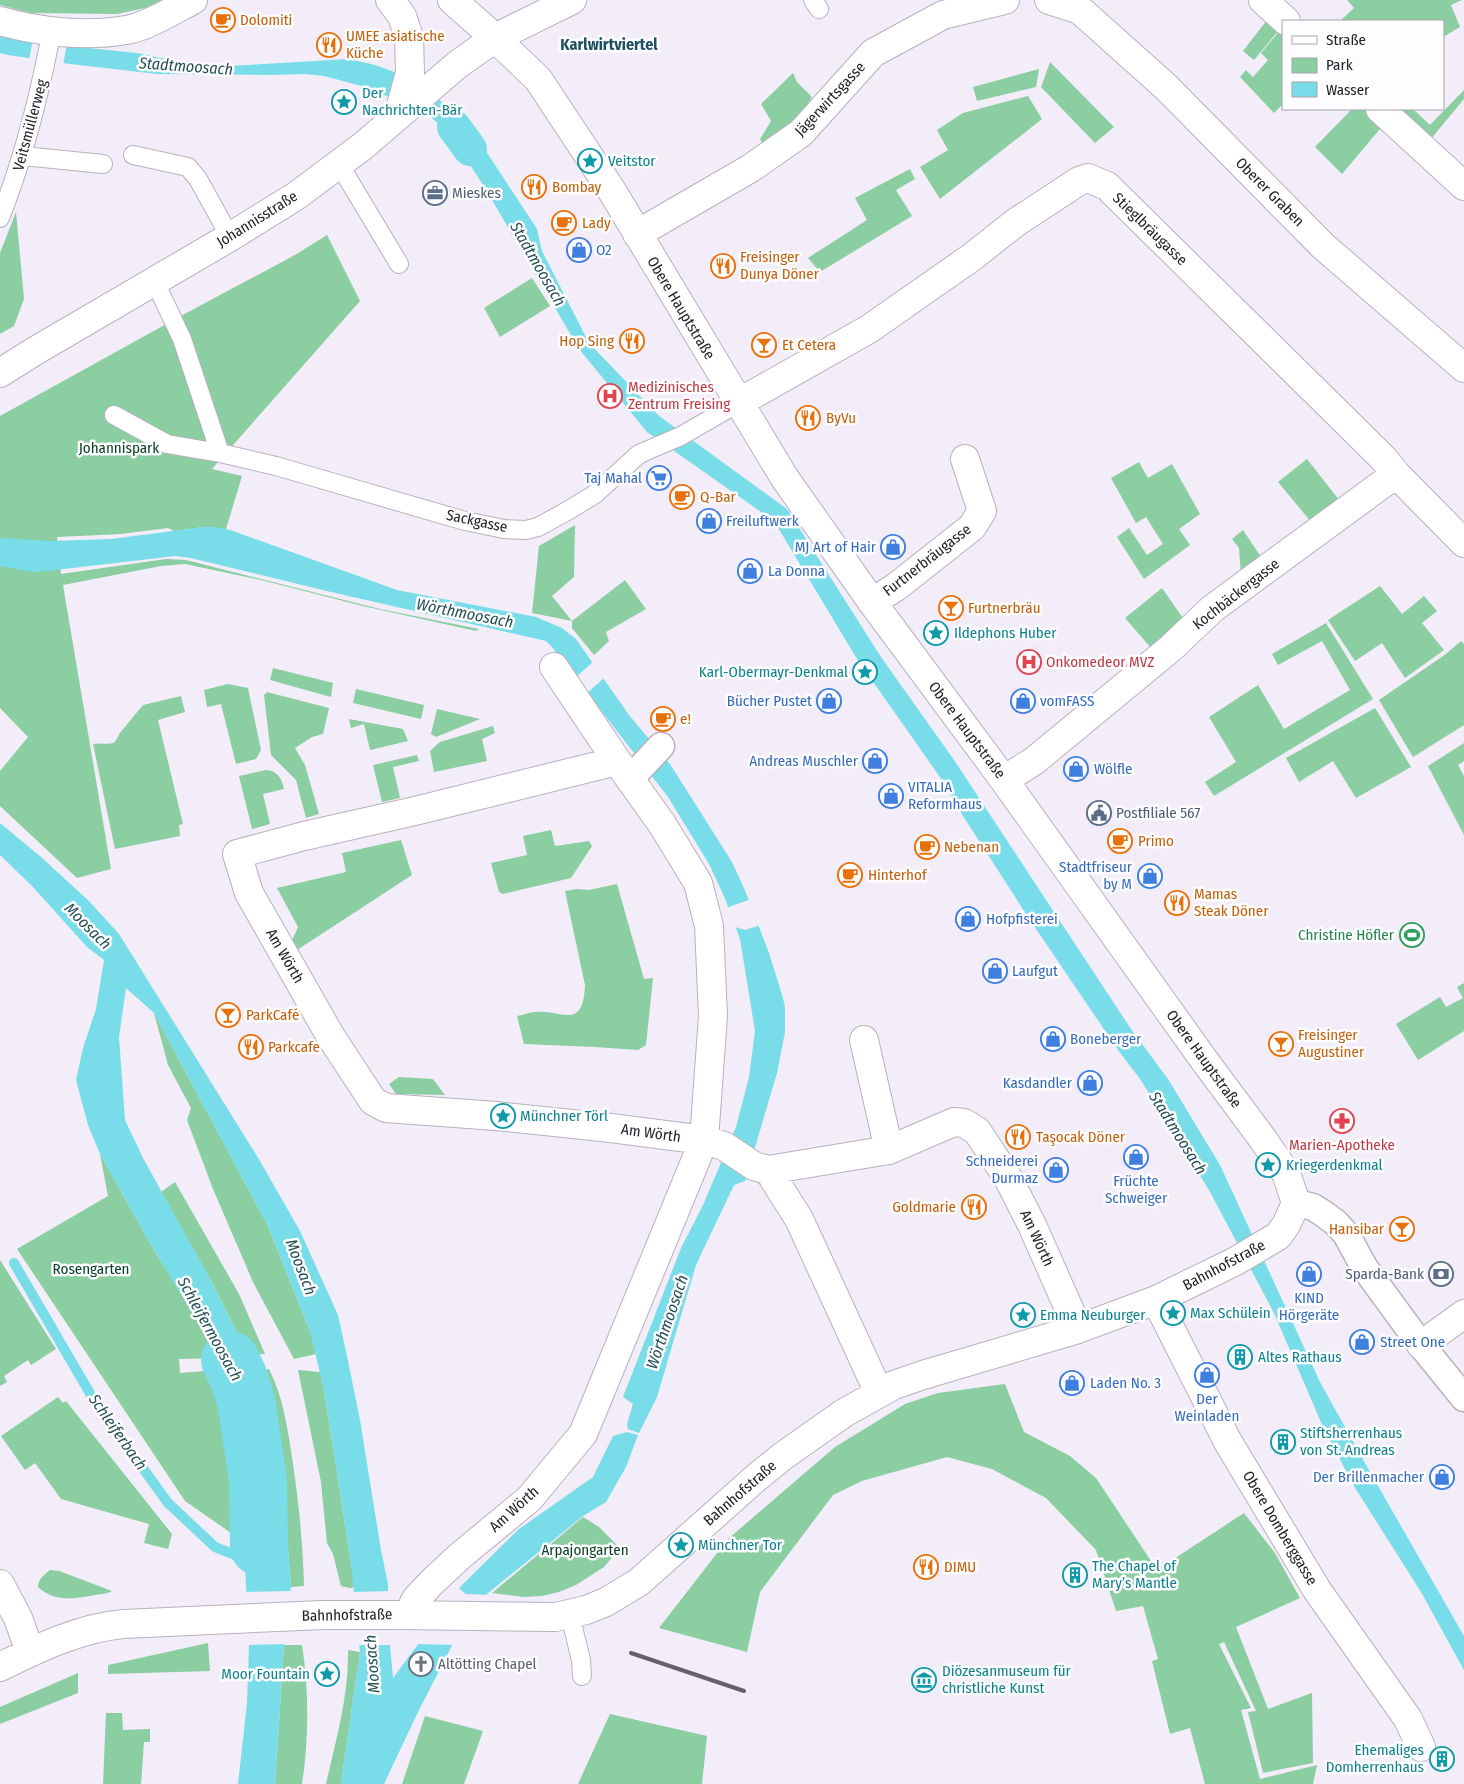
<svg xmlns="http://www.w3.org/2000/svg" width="1464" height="1784" font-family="'Fira Sans Condensed',sans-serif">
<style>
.green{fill:#8acea1}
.water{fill:#78dde9;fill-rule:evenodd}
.pier{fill:#f3ecf9}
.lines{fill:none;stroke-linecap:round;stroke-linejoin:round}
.stream{stroke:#78dde9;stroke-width:10}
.canal{stroke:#78dde9;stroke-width:34}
.river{stroke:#78dde9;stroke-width:58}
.service-casing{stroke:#b8b1bd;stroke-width:20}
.pedestrian-casing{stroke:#b8b1bd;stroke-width:29}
.minor-casing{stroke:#b8b1bd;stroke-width:30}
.secondary-casing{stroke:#b8b1bd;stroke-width:30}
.service{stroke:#fff;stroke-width:18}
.pedestrian{stroke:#fff;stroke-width:26}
.minor{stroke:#fff;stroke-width:28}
.secondary{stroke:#fff;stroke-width:28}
.rail{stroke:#646168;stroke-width:4}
.labels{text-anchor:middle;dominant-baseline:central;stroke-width:5;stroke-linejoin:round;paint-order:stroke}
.food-label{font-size:15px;fill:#c56008;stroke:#fdfcfe;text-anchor:start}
.culture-label{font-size:15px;fill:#0d838f;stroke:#fdfcfe;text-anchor:start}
.street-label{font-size:15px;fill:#242226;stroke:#fdfcfe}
.service-label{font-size:15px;fill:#4e5e75;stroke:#fdfcfe;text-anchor:start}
.shop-label{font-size:15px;fill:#366cbe;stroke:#fdfcfe;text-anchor:start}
.health-label{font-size:15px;fill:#be3a42;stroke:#fdfcfe;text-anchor:start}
.park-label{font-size:15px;fill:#0a4124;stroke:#fdfcfe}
.leisure-label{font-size:15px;fill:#27864d;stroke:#fdfcfe;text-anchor:end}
.worship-label{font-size:15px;fill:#5b616d;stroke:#fdfcfe;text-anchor:start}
.neighbourhood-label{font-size:16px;font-weight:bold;fill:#1e5062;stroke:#fdfcfe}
.water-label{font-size:16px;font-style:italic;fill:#245156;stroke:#fdfcfe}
</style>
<rect width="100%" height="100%" fill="#f3ecf9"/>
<path class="green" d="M0 0H163L150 7 117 14 30 13 0 5Z
M1347 0H1462L1451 5 1460 27 1443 37V21H1340L1354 8Z
M1267 20 1279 30 1254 60 1243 51Z
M1281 29 1283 31V104L1274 113 1240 77 1246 70 1253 77 1268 60 1261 53Z
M1050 62 1114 127 1095 143 1041 87Z
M1039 69 1036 87 977 101 973 87Z
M793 73 797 82 812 97 794 125 766 150 760 139 771 121 761 104Z
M1464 90V99L1430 140 1397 109H1413L1430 125Z
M1028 96 1042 119 940 199 920 167 948 150 937 130 963 113Z
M1352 109H1369L1385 123 1342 174 1315 147Z
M910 169 915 179 896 190 912 216 820 272 808 258 867 220 855 198Z
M16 212 24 299 14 326 0 334V253Z
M327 235 360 301 212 469 242 476 226 529 204 527 174 531 168 528 121 534 57 537 61 574 166 559 186 560 380 609 479 629 476 631 363 606 261 580 185 564 161 566 63 585 111 869 77 878 0 806V771L28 737 0 708V416L179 317 295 255Z
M532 278 550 306 500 337 484 308Z
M1307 459 1339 500 1312 523 1278 482Z
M1139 462 1148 478 1172 464 1200 514 1179 529 1190 545 1144 579 1117 537 1129 528 1147 555 1163 544 1146 517 1136 523 1111 478Z
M575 525 574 577 552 596 572 621 625 580 646 609 606 632 609 641 594 655 572 628V621L532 613 539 546Z
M1243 530 1263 560 1241 576 1239 548 1232 539Z
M1380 586 1402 614 1424 596 1437 611 1422 623 1444 650 1405 678 1382 643 1355 661 1328 620Z
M1162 588 1185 621 1151 648 1125 618Z
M1326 623 1373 699 1214 796 1205 782 1236 762 1209 717 1258 685 1284 729 1350 690 1322 641 1278 665 1272 654Z
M1461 641 1464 644V725L1413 757 1379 700 1446 654Z
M273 668 333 683 331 697 270 680Z
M228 684 248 688 261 750 256 759 236 764 221 704 207 707 204 690Z
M356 689 424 705 421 719 353 703Z
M267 692 329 708 323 734 312 737 295 748 305 765 319 814 306 818 296 780 271 755 264 695Z
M181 696 185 712 158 720 183 824 179 825 180 836 115 849 93 744C101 742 107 746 115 742L120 733 143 705Z
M1375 708 1411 767 1356 798 1333 761 1299 782 1286 758Z
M437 709 480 719 436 737 431 734Z
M349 719 403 729 408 741 370 750 364 724 351 728Z
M493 726 495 733 482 739 487 761 434 772 430 751 440 742Z
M1464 743V761L1458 765 1464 776V835L1428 766Z
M417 755 419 761 393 767 400 798 382 802 373 765Z
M266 770C277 770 282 779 284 789L263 794 270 824 252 829 239 776Z
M551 830 555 846 589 841 592 846 571 878 503 894 499 892 491 863 527 855 523 836Z
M401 840 412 875 294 952 290 945 298 927 277 888 346 872 342 853Z
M617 884 644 979 653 978 646 1045 638 1050 595 1047 524 1044 517 1016C523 1015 530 1012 536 1012 563 1010 583 1031 585 985L565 891 577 889 589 890Z
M1464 983V1031L1418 1060 1396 1024 1440 997 1446 1007 1463 998 1457 987Z
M154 1013 267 1224 310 1331 316 1354 294 1359 253 1282 213 1189 187 1120 191 1108 168 1065Z
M399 1077 433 1079 445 1095 396 1094 389 1084Z
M100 1154 151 1245 221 1358 179 1359 180 1373 229 1369 234 1376 245 1419 244 1466 249 1500 247 1544 185 1501 17 1249 108 1196Z
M175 1182 239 1294 265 1354 248 1355 210 1279 161 1192Z
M0 1260 56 1349 31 1365 28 1360 4 1376 7 1382 0 1386Z
M269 1369C284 1399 288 1431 293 1464 299 1505 303 1545 304 1586L291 1587 282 1469 275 1431 256 1372Z
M298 1370 320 1372 324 1390 351 1563 354 1587 350 1588 341 1586 333 1554 327 1543 321 1482Z
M1005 1384 1024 1432 1070 1456 1096 1478 1157 1570 1244 1513 1275 1553 1300 1598 1236 1627 1268 1709 1312 1693 1313 1763 1263 1773 1248 1712 1256 1711 1224 1642 1219 1644 1251 1708 1241 1710 1260 1779 1317 1765 1313 1784H1205L1190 1728 1170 1734 1152 1661 1158 1659 1143 1606 1116 1611 1096 1550 1046 1498 992 1469 947 1457 862 1481 833 1495 760 1592 747 1652 659 1628 728 1539 835 1447 905 1404 938 1393Z
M58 1397 63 1403 66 1401 172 1534 168 1549 144 1543 149 1524 61 1499 35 1463 25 1470 1 1436Z
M583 1517 599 1527 620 1548 604 1567 576 1585 559 1592 542 1596 524 1597 492 1593Z
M50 1570 59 1571 112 1591 108 1593C83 1596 59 1606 38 1587 38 1579 44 1575 50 1570Z
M208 1643 210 1671 108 1674V1665Z
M284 1645H302C309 1690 309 1739 302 1784H275Z
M348 1650 360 1652 341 1784H326C336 1740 349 1695 348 1650Z
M78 1673V1693L0 1724V1707Z
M106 1713H122L123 1730 150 1729V1742H144L141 1784H103Z
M610 1714 707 1736 702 1784H578Z
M425 1716 483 1731 464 1784H402Z"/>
<path class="water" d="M0 30 69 46 137 53 190 64 228 66 349 59 375 65 408 77 465 119 447 132 430 116 369 88 324 76 306 74 271 75 157 74 70 64 8 55 0 53Z
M480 142 537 229 542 251 589 343 659 416 787 509 881 657 954 760 1131 1029 1168 1079 1220 1165 1320 1382 1370 1472 1464 1636V1670L1421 1592 1352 1483 1320 1420 1274 1313 1209 1190 1140 1079 1118 1050 1026 914 963 816 942 780 857 659 774 521 647 432 579 349 485 188 463 154Z
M204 527H216L230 530 397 590 536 617 562 628 576 639 629 715 670 764 732 862 744 888 769 953 783 998 785 1008V1032L777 1073 745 1181 734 1185 696 1265 657 1397 639 1433 628 1429 627 1424 633 1404 623 1397 681 1248 703 1205 736 1127 749 1077 755 1031 740 939 724 896 709 864 668 797 552 647 546 641 331 592 191 558 175 556 47 571 32 572 0 566V538L50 541 111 539Z
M0 823 41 857 89 901 119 934 260 1161 300 1231 338 1315 347 1356 360 1420 381 1550 388 1584V1624L393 1678 462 1585 519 1529 593 1477 613 1436 627 1432 638 1435 626 1467 606 1502 583 1516 487 1594 457 1636 418 1712 384 1784H341L360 1652 351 1563 324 1390 310 1331 267 1224 154 1013 126 988 119 1037 125 1120 143 1158 210 1279 248 1355 260 1383 275 1431 282 1469 291 1587 284 1645 275 1784H238L247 1703 249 1645 245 1565 249 1500 244 1466 245 1419 234 1376 190 1309 151 1245 100 1154 88 1125 76 1080 83 1048 96 1009 104 960 87 947 32 886 0 855ZM253 1433 260 1454 263 1470 255 1467 249 1440Z"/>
<path class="pier" d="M33 38 67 43 63 66 29 61Z
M595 660 605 677 586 694 574 679Z
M751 899 761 925 745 930 732 926 726 908Z
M251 1355 257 1369 227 1371 218 1357Z
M457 1587 466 1594 489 1595 455 1645 416 1644Z
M293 1591 287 1644 246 1645 244 1592Z
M391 1591 393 1645H357L352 1592Z"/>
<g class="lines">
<path class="stream" d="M14 1263 95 1402 168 1503 215 1547 258 1564"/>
<path class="canal" d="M454 127 470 149"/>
<path class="river" d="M230 1360 238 1376 246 1401 258 1479 259 1547"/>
<defs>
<path id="service" d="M813 0 819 9
M133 155 188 167 198 179 230 237
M23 156 103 164
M339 164 399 264
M0 218C23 160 38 101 50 40
M155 282 182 339 220 453
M114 415 167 444 220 453 276 466 465 521 504 529 526 530 538 527 569 510 595 494 639 454 681 436 738 403
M570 1615 581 1660 582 1676"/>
<path id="pedestrian" d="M630 779 661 746
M1296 1203 1313 1207 1324 1214 1336 1223 1346 1234 1364 1267 1421 1345 1464 1398"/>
<path id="minor" d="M1049 0 1080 10 1166 87 1323 246 1464 368
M1263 0 1286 21
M0 21C37 32 88 37 126 30 147 27 175 9 193 0
M1380 109 1464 186
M637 234 751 168 801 133 873 53 943 15 1005 0
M738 403 869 329 972 257 1015 223 1079 181 1088 178 1107 186 1384 459 1396 474
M872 602 896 587 972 527 982 511 965 459
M617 761 415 811 304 836 237 854 249 893 331 1037 373 1101 386 1108 496 1116 611 1128 704 1140 724 1146 754 1166 768 1170 889 1150 954 1122 964 1123 977 1131 1008 1178 1032 1225 1078 1329
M1004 780 1034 761 1171 648 1212 609 1396 474 1464 543
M864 1040 889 1150
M768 1170 799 1219 879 1393
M1156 1300 1228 1442 1317 1590 1408 1719 1421 1747
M1421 1345 1464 1314
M0 1584 18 1618 30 1652
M408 1615 416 1599 432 1582 460 1556 529 1499 583 1434 704 1140 713 1016 709 926 698 883 662 824 617 761 554 667
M0 1667C38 1648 80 1628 123 1624L323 1615H400L556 1617 586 1610 606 1602 639 1582 757 1477 783 1456 844 1413 894 1385 923 1375 1078 1329 1156 1300 1234 1262 1278 1236 1286 1225 1296 1203 1286 1173 1262 1138 1204 1060 1004 780 872 602 784 477 612 191 538 79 495 38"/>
<path id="secondary" d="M390 0 402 16 409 37 410 73 398 116
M452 0 495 38
M0 373 35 351 230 237 296 196 363 146 457 65 495 38 572 0"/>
</defs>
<use href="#service" class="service-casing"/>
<use href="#pedestrian" class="pedestrian-casing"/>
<use href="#minor" class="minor-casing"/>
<use href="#secondary" class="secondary-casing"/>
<use href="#service" class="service"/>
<use href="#pedestrian" class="pedestrian"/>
<use href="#minor" class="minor"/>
<use href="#secondary" class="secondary"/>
<path class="rail" d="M631 1653 744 1691"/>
</g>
<defs>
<symbol id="cafe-ring" viewBox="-11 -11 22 22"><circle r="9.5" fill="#fdfcfe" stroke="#e8710a" stroke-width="1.5"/><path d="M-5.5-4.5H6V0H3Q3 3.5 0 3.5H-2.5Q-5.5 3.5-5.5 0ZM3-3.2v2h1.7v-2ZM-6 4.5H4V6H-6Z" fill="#e8710a"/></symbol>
<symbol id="restaurant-ring" viewBox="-11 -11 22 22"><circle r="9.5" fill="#fdfcfe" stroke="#e8710a" stroke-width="1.5"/><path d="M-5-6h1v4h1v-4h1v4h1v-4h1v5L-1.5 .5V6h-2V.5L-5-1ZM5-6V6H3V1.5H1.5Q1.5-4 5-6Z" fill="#e8710a"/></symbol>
<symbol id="sight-ring" viewBox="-11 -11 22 22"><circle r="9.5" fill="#fdfcfe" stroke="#0f9aa8" stroke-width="1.5"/><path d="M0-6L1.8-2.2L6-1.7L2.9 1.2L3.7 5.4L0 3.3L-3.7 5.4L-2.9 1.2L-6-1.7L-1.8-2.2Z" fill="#0f9aa8"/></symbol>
<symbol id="office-ring" viewBox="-11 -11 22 22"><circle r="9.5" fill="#fdfcfe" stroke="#5c6f8a" stroke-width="1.5"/><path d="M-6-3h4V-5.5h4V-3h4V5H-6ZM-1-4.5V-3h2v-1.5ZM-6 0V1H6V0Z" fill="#5c6f8a"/></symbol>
<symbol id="shop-ring" viewBox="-11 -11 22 22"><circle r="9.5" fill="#fdfcfe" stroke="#3f7fe0" stroke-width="1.5"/><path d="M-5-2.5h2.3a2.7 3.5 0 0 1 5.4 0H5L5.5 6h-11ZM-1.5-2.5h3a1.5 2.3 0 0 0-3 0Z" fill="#3f7fe0"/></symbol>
<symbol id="bar-ring" viewBox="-11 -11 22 22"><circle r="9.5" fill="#fdfcfe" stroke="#e8710a" stroke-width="1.5"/><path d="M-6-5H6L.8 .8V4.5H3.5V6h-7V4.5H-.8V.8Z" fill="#e8710a"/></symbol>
<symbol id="hospital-ring" viewBox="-11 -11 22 22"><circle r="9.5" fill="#fdfcfe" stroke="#e0444e" stroke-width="1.5"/><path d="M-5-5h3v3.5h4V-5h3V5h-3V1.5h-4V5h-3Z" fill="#e0444e"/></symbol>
<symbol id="supermarket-ring" viewBox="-11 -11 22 22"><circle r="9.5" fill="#fdfcfe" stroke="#3f7fe0" stroke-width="1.5"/><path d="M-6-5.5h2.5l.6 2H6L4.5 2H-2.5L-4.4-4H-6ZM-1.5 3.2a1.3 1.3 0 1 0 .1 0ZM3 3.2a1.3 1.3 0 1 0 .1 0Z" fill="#3f7fe0"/></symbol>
<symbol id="civic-ring" viewBox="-11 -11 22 22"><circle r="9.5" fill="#fdfcfe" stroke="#5c6f8a" stroke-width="1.5"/><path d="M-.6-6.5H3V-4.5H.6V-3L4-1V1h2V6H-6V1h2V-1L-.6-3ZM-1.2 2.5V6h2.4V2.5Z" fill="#5c6f8a"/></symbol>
<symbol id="stadium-ring" viewBox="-11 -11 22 22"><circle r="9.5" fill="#fdfcfe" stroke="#2e9e5b" stroke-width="1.5"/><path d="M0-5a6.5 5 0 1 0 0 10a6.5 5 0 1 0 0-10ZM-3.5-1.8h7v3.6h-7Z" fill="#2e9e5b"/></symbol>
<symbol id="pharmacy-ring" viewBox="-11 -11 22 22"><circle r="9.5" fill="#fdfcfe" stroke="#e0444e" stroke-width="1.5"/><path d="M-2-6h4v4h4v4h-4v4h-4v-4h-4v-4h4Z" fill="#e0444e"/></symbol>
<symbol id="bank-ring" viewBox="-11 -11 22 22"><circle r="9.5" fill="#fdfcfe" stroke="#5c6f8a" stroke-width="1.5"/><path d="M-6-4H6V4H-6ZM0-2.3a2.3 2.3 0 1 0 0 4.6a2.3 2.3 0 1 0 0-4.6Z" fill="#5c6f8a"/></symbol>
<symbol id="building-ring" viewBox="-11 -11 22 22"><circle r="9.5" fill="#fdfcfe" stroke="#0f9aa8" stroke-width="1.5"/><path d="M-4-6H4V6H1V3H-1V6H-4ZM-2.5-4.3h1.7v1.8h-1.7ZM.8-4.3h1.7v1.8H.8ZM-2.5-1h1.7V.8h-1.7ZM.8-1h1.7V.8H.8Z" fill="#0f9aa8"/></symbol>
<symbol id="church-ring" viewBox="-11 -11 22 22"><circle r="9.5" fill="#fdfcfe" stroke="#6b7280" stroke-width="1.5"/><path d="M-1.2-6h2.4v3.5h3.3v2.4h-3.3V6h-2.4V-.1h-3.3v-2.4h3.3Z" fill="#6b7280"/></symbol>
<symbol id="museum-ring" viewBox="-11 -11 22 22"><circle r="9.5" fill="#fdfcfe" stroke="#0f9aa8" stroke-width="1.5"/><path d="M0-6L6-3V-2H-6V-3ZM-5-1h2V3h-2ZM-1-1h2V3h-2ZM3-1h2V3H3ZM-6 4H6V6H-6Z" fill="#0f9aa8"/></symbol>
</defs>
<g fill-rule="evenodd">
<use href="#cafe-ring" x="209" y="6" width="28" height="28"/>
<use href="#restaurant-ring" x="315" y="31" width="28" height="28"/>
<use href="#sight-ring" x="330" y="88" width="28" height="28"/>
<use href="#sight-ring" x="576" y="147" width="28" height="28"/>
<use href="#restaurant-ring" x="520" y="173" width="28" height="28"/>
<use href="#office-ring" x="421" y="179" width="28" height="28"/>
<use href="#cafe-ring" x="550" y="209" width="28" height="28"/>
<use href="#shop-ring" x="565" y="236" width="28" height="28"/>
<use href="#restaurant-ring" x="709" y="252" width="28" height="28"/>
<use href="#restaurant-ring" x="618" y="327" width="28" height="28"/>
<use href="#bar-ring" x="750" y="331" width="28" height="28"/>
<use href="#hospital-ring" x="596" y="382" width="28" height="28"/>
<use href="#restaurant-ring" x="794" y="404" width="28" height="28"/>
<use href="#supermarket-ring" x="645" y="464" width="28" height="28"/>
<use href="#cafe-ring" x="668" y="483" width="28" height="28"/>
<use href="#shop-ring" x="695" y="507" width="28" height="28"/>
<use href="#shop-ring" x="879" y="533" width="28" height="28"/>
<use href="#shop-ring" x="736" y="557" width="28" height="28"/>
<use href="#bar-ring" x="937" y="594" width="28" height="28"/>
<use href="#sight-ring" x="922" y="619" width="28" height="28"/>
<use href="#hospital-ring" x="1015" y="648" width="28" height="28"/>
<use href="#sight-ring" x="851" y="658" width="28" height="28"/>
<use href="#shop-ring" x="815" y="687" width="28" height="28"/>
<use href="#shop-ring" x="1009" y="687" width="28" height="28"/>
<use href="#cafe-ring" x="649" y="705" width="28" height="28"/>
<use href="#shop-ring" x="861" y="747" width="28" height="28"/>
<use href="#shop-ring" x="1062" y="755" width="28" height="28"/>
<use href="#shop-ring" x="877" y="782" width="28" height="28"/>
<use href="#civic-ring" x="1085" y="799" width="28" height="28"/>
<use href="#cafe-ring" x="1106" y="827" width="28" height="28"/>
<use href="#cafe-ring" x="913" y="833" width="28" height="28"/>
<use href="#cafe-ring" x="836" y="861" width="28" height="28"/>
<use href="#shop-ring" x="1136" y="862" width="28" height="28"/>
<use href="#restaurant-ring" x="1163" y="889" width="28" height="28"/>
<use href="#shop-ring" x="954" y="905" width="28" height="28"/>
<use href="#stadium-ring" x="1398" y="921" width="28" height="28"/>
<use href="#shop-ring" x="981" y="957" width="28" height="28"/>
<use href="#bar-ring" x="214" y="1001" width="28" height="28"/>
<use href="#shop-ring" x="1039" y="1025" width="28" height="28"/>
<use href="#bar-ring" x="1267" y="1030" width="28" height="28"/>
<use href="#restaurant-ring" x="237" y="1033" width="28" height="28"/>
<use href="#shop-ring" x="1076" y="1069" width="28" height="28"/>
<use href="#sight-ring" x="489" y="1102" width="28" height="28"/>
<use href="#pharmacy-ring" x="1328" y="1107" width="28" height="28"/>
<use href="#restaurant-ring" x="1004" y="1123" width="28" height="28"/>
<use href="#shop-ring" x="1122" y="1143" width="28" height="28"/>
<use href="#sight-ring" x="1254" y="1151" width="28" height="28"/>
<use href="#shop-ring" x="1042" y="1156" width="28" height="28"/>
<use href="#restaurant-ring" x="960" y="1193" width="28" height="28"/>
<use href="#bar-ring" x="1388" y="1215" width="28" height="28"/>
<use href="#shop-ring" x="1295" y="1260" width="28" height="28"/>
<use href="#bank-ring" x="1427" y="1260" width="28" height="28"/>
<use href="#sight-ring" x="1159" y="1299" width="28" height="28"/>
<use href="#sight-ring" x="1009" y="1301" width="28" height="28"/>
<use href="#shop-ring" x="1348" y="1328" width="28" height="28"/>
<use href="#building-ring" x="1226" y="1343" width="28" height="28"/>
<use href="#shop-ring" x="1193" y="1361" width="28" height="28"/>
<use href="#shop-ring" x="1058" y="1369" width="28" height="28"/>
<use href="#building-ring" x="1269" y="1428" width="28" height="28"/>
<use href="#shop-ring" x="1428" y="1463" width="28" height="28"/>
<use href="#sight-ring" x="667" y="1531" width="28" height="28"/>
<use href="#restaurant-ring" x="912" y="1553" width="28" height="28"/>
<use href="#building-ring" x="1061" y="1561" width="28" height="28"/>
<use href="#church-ring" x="407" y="1650" width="28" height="28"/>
<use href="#sight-ring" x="313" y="1660" width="28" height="28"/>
<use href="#museum-ring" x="910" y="1666" width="28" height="28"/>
<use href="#building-ring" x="1428" y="1745" width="28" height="28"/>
</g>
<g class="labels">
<g class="food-label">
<text x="240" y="20">Dolomiti</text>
<text x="346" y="36">UMEE asiatische<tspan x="346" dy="17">Küche</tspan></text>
<text x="552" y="187">Bombay</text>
<text x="582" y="223">Lady</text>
<text x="740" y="257">Freisinger<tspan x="740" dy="17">Dunya Döner</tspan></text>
<text x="614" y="341" text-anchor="end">Hop Sing</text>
<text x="782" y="345">Et Cetera</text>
<text x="826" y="418">ByVu</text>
<text x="700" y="497">Q-Bar</text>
<text x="968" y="608">Furtnerbräu</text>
<text x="680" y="719">e!</text>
<text x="1138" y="841">Primo</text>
<text x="944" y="847">Nebenan</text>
<text x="868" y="875">Hinterhof</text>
<text x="1194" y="894">Mamas<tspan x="1194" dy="17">Steak Döner</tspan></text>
<text x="246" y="1015">ParkCafé</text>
<text x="1298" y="1035">Freisinger<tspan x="1298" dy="17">Augustiner</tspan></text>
<text x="268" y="1047">Parkcafe</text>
<text x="1036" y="1137">Taşocak Döner</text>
<text x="956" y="1207" text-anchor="end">Goldmarie</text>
<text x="1384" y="1229" text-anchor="end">Hansibar</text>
<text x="944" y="1567">DIMU</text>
</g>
<g class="culture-label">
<text x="362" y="93">Der<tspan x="362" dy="17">Nachrichten-Bär</tspan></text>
<text x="608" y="161">Veitstor</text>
<text x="954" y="633">Ildephons Huber</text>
<text x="848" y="672" text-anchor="end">Karl-Obermayr-Denkmal</text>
<text x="520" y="1116">Münchner Törl</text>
<text x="1286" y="1165">Kriegerdenkmal</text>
<text x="1190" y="1313">Max Schülein</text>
<text x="1040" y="1315">Emma Neuburger</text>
<text x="1258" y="1357">Altes Rathaus</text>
<text x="1300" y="1433">Stiftsherrenhaus<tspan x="1300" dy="17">von St. Andreas</tspan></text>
<text x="698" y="1545">Münchner Tor</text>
<text x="1092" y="1566">The Chapel of<tspan x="1092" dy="17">Mary’s Mantle</tspan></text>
<text x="942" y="1671">Diözesanmuseum für<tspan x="942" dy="17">christliche Kunst</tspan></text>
<text x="310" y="1674" text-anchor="end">Moor Fountain</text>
<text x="1424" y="1750" text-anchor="end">Ehemaliges<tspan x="1424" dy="17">Domherrenhaus</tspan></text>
</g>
<g class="street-label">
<text transform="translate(830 99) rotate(-47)">Jägerwirtsgasse</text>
<text transform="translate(30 125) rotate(-75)">Veitsmüllerweg</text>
<text transform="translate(1270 192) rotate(45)">Oberer Graben</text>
<text transform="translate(257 219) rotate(-32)">Johannisstraße</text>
<text transform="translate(1150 229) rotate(44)">Stieglbräugasse</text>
<text transform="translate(681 308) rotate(59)">Obere Hauptstraße</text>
<text transform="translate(477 521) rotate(12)">Sackgasse</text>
<text transform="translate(927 560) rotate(-38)">Furtnerbräugasse</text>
<text transform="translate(1236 594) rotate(-38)">Kochbäckergasse</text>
<text transform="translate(967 730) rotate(53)">Obere Hauptstraße</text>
<text transform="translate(285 956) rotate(60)">Am Wörth</text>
<text transform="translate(1204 1059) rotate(54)">Obere Hauptstraße</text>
<text transform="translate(651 1133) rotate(8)">Am Wörth</text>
<text transform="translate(1037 1238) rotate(65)">Am Wörth</text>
<text transform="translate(1224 1265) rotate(-28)">Bahnhofstraße</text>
<text transform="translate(740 1493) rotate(-41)">Bahnhofstraße</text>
<text transform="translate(514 1509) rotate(-42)">Am Wörth</text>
<text transform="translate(1280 1528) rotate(59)">Obere Domberggasse</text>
<text transform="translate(347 1615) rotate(-1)">Bahnhofstraße</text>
</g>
<g class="service-label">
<text x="452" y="193">Mieskes</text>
<text x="1116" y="813">Postfiliale 567</text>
<text x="1424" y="1274" text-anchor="end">Sparda-Bank</text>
</g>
<g class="shop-label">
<text x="596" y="250">O2</text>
<text x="642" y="478" text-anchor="end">Taj Mahal</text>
<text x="726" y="521">Freiluftwerk</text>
<text x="876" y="547" text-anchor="end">MJ Art of Hair</text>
<text x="768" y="571">La Donna</text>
<text x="812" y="701" text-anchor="end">Bücher Pustet</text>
<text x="1040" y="701">vomFASS</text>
<text x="858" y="761" text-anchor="end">Andreas Muschler</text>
<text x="1094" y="769">Wölfle</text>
<text x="908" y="787">VITALIA<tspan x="908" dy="17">Reformhaus</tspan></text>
<text x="1132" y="867" text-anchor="end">Stadtfriseur<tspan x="1132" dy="17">by M</tspan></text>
<text x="986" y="919">Hofpfisterei</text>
<text x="1012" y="971">Laufgut</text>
<text x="1070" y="1039">Boneberger</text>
<text x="1072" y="1083" text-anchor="end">Kasdandler</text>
<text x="1038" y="1161" text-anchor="end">Schneiderei<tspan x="1038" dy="17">Durmaz</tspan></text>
<text x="1136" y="1181" text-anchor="middle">Früchte<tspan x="1136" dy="17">Schweiger</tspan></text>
<text x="1309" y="1298" text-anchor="middle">KIND<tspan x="1309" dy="17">Hörgeräte</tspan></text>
<text x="1380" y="1342">Street One</text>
<text x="1090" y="1383">Laden No. 3</text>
<text x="1207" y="1399" text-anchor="middle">Der<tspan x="1207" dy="17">Weinladen</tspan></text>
<text x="1424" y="1477" text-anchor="end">Der Brillenmacher</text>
</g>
<g class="health-label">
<text x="628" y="387">Medizinisches<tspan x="628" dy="17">Zentrum Freising</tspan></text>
<text x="1046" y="662">Onkomedeor MVZ</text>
<text x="1342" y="1145" text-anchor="middle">Marien-Apotheke</text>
</g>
<g class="park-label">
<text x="119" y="448">Johannispark</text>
<text x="91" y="1269">Rosengarten</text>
<text x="585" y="1550">Arpajongarten</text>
</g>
<g class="leisure-label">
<text x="1394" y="935">Christine Höfler</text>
</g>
<g class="worship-label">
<text x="438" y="1664">Altötting Chapel</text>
</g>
<g class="neighbourhood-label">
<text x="609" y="44">Karlwirtviertel</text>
</g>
<g class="water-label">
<text transform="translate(186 66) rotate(4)">Stadtmoosach</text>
<text transform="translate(538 264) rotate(60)">Stadtmoosach</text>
<text transform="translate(465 613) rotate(11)">Wörthmoosach</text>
<text transform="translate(88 926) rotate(45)">Moosach</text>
<text transform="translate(1178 1133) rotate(58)">Stadtmoosach</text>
<text transform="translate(301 1267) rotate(69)">Moosach</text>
<text transform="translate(667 1322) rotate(-71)">Wörthmoosach</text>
<text transform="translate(210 1329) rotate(61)">Schleifermoosach</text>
<text transform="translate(118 1432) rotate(55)">Schleiferbach</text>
<text transform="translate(372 1664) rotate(-94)">Moosach</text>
</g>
</g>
<rect x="1282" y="20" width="162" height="90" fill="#fdfcfe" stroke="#a6a5a8"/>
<rect x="1292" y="36" width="25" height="8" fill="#ffffff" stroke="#a6a5a8"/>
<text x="1326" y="45" font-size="15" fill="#242226">Straße</text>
<rect x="1292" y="58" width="25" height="15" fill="#8acea1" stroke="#a6a5a8"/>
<text x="1326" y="70" font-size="15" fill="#242226">Park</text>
<rect x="1292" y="82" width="25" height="15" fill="#78dde9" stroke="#a6a5a8"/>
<text x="1326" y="95" font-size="15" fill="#242226">Wasser</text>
</svg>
